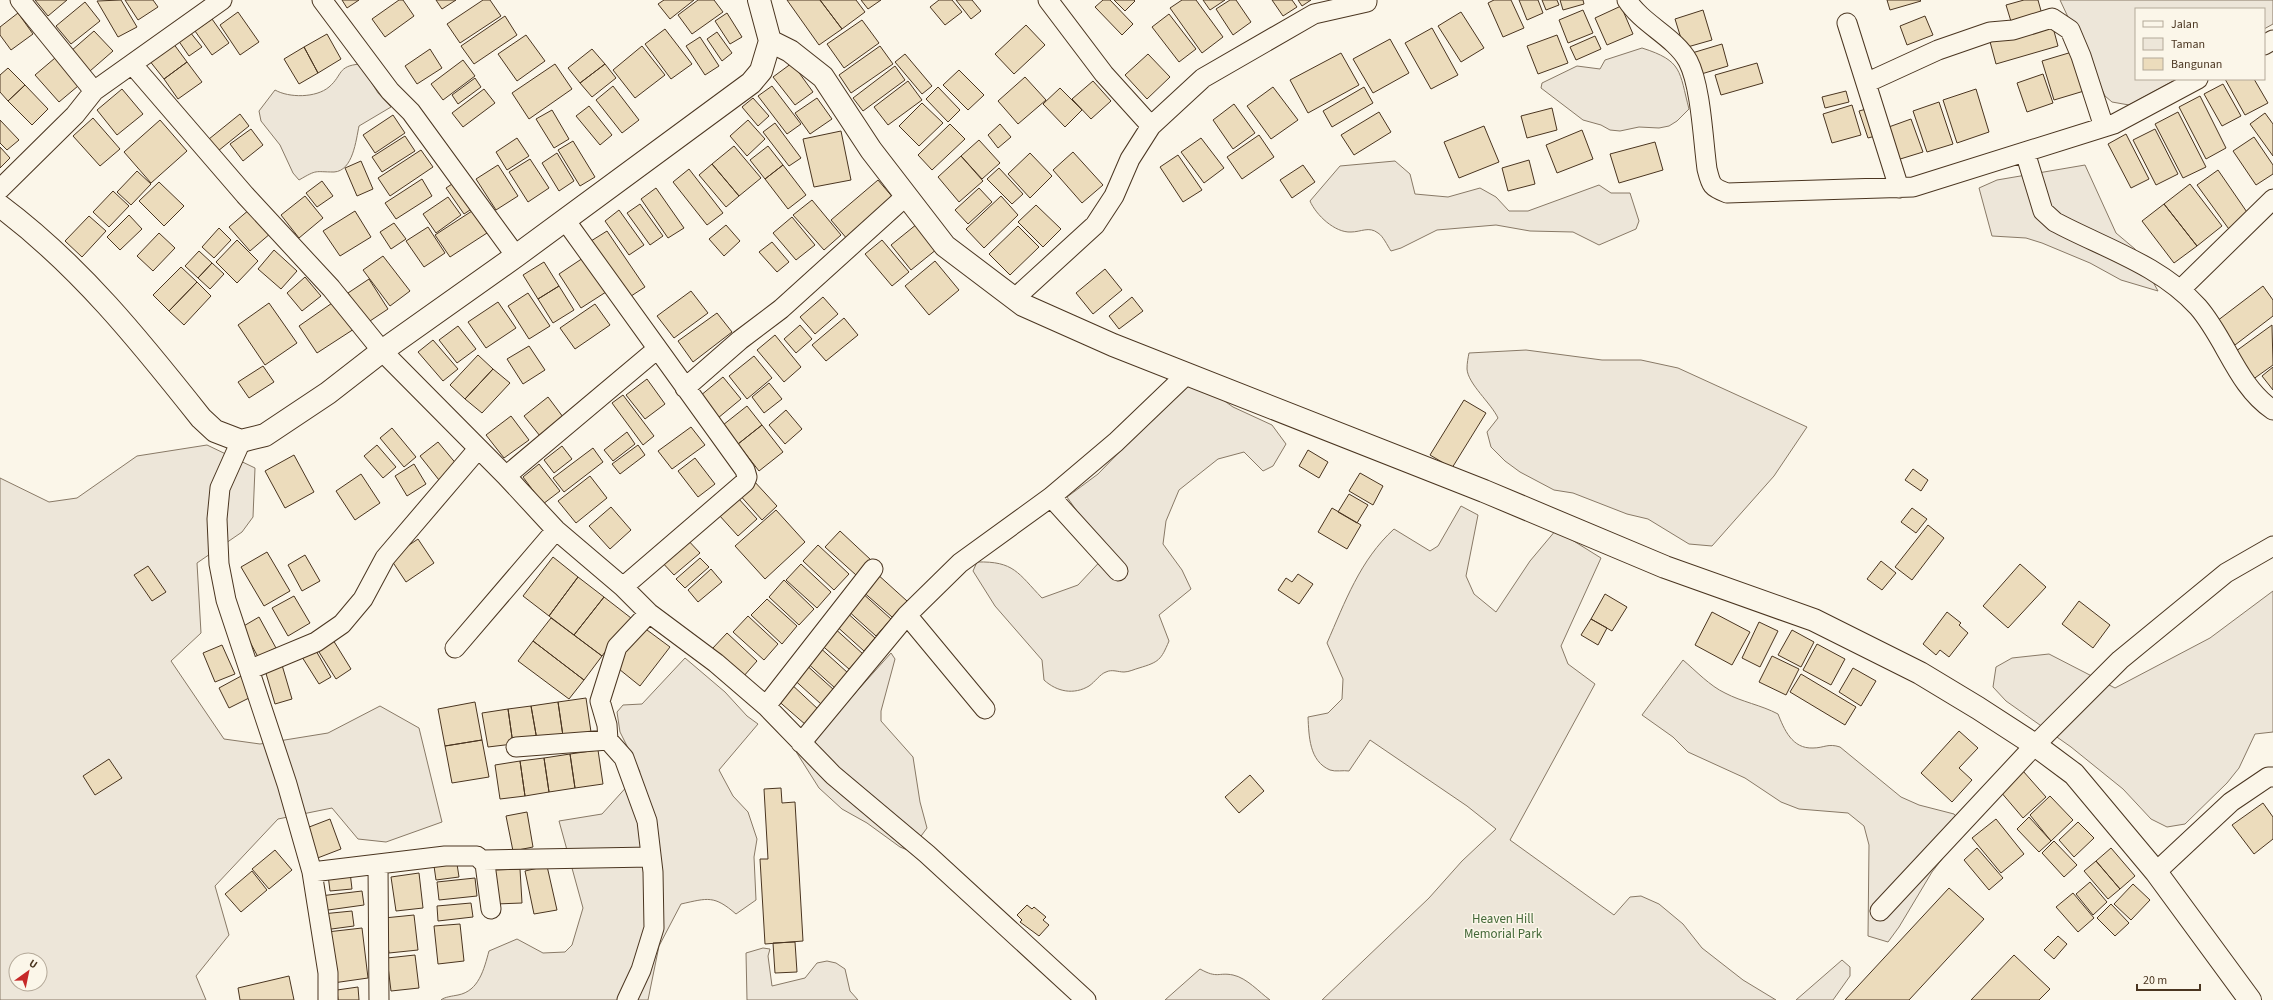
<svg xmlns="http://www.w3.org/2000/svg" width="2273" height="1000" font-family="'Source Sans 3',sans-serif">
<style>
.green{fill:#ede6d9;stroke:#887966;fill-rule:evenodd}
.building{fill:#ecdcbc;stroke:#4a3520}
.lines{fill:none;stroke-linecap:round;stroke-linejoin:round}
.street-casing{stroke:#4a3520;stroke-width:21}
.secondary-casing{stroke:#4a3520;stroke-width:24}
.street{stroke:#fbf6e9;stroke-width:19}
.secondary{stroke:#fbf6e9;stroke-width:22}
.labels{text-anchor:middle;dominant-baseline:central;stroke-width:3;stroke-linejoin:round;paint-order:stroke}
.park-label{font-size:13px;fill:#436837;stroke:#fbf6e9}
</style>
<rect width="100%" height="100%" fill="#fbf6e9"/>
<path class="green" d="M2060 0H2273V24L2264 29V9H2136V79H2177L2129 105 2112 102 2105 96Z
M1642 48C1683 61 1679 71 1689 109L1677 121 1669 126 1659 128 1639 127 1620 131 1610 130 1601 125 1583 120 1541 88 1542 83 1577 66 1600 69 1605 60Z
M360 64 378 93 391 107 359 126C356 140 353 171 334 172 314 172 318 169 299 180L293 173 280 145 261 121 259 111 275 90C289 98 316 98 329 87 343 75 337 66 360 64Z
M1395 161 1410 174 1415 194 1448 197 1480 188 1496 197 1509 211H1528L1599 185 1611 193H1630L1639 221 1636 229 1599 245 1573 232 1530 231 1496 225 1437 230 1401 248 1391 251C1387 245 1383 236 1378 233 1369 226 1361 232 1351 232 1335 233 1316 215 1310 201L1340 166Z
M2085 165 2116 233 2135 249 2158 291 2121 280 2090 263 2042 243 2026 238 1992 236 1979 188 1997 180Z
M1526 350 1602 360H1641L1678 368 1807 427 1774 476 1712 546 1689 544 1648 519 1627 514 1573 493 1554 490 1520 472 1505 461 1491 447 1487 432 1498 418C1491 403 1468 384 1467 369 1467 363 1468 358 1469 353Z
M1166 374 1195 380 1233 407 1272 425 1286 444 1273 466 1263 471 1244 452 1218 459 1179 490 1166 521 1163 544 1182 570 1191 589 1159 615 1169 641C1161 660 1159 662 1139 668 1135 669 1129 672 1124 672 1118 672 1112 669 1106 672 1100 674 1095 682 1089 686 1074 695 1057 692 1044 680L1042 660 995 606 973 571 977 562C1014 561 1018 573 1042 598L1078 585 1107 554 1067 497 1098 474 1172 398Z
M207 445 255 468 253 517 242 532 197 563 201 633 171 661 224 739 260 744 328 733 380 706 419 728 442 822 386 842 358 839 332 808 278 819 215 886 229 935 196 976 206 1000H0V478L49 502 77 498 137 456ZM16 960H40V984H16Z
M1461 506 1478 515 1466 576 1474 594 1496 612 1530 561 1556 530 1601 558 1561 646 1568 664 1595 684 1510 840 1614 915 1630 897 1641 896 1659 904 1683 924 1702 948 1743 980 1776 1000H1322L1429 898 1462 861 1496 829 1467 806 1370 740 1349 771C1344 770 1335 772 1330 770 1309 761 1309 736 1308 717L1328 713 1342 699 1343 679 1327 643C1345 602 1360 560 1394 529L1430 551 1438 546Z
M2273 591V732L2255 734 2239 768 2227 783 2185 824 2167 827 2151 819 2123 789 2071 747 2006 701 1993 687 1996 667 2012 658 2049 654 2115 688 2210 638Z
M891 653 895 659 881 711V721L913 757 920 802 927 828 910 851 900 847 867 823 842 809 819 788 788 739 832 719Z
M685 658 725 692 747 716 758 724 719 770 733 796 748 812 757 839 754 857 756 900 736 914C714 895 708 898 681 904L659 946 648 1000H441C444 997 453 996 458 995 479 991 484 969 489 951L517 939 543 953 565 952 572 945 583 908 559 821 602 814 640 772 620 732 617 712 623 705 642 704Z
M1683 660C1696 671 1710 686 1725 693 1742 702 1761 705 1778 714 1784 729 1792 749 1813 748 1824 748 1828 743 1840 747L1901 797 1919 805 1954 814 1966 828 1932 872 1899 927 1888 942 1868 936 1869 845 1864 826 1848 813 1799 809 1781 802 1745 778 1688 752 1673 737 1642 715Z
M763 948 770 949 768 956 772 986 805 978 817 963 827 961 836 963 845 969 850 991 858 1000H747L746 953Z
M1842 960 1850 967V976L1833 1000H1796Z
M1200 969C1218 979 1218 972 1233 975 1247 978 1259 992 1270 1000H1165Z"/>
<path class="building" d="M35 0H67L48 16Z
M121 0 137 27 118 37 97 1Z
M125 0H153L158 7 138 20Z
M342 0H359L347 8Z
M399 0H403L414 16 385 37 372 19Z
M436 0H456L442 9Z
M483 0H490L501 16 460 43 447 24Z
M664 0H694L670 19 658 4Z
M698 0H714L723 12 692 34 678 15Z
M787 0H820L842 29 819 45Z
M820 0H856L865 12 842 29Z
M861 0H881L868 9Z
M939 0H952L962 12 945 25 930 7Z
M956 0H972L981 11 971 19Z
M1103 0H1110L1133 24 1122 35 1095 7Z
M1114 0H1134L1135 1 1125 11Z
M1182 0H1196L1223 37 1202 53 1170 8Z
M1203 0H1225L1210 10Z
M1230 0H1236L1251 22 1233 35 1216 9Z
M1272 0H1292L1297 7 1283 16Z
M1298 0H1311L1302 6Z
M1494 0H1511L1524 28 1503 37 1488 3Z
M1519 0H1538L1543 13 1527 20Z
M1542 0H1557L1559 5 1546 10Z
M1560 0H1583L1584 4 1563 10Z
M1887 0H1920L1921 1 1890 10Z
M2024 0H2038L2043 18 2013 28 2006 5Z
M85 2 100 21 71 44 56 26Z
M1621 6 1633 34 1607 45 1595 18Z
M1583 10 1593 33 1568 43 1559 20Z
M1703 10 1712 40 1684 48 1675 19Z
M238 12 259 42 240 55 220 25Z
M1461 12 1484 48 1461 62 1438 26Z
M18 13 33 34 11 50 0 35V27Z
M727 13 742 37 730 44 715 21Z
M1169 14 1196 49 1179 62 1152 27Z
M505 16 517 35 474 64 461 46Z
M1925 16 1933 35 1907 45 1900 26Z
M212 19 229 43 212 55 195 31Z
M862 20 879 43 844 68 827 44Z
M2051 20 2058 46 1996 64 1989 38Z
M1026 25 1045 45 1014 74 995 54Z
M1432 28 1458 75 1431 89 1405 43Z
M665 29 692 64 671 79 645 44Z
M94 31 113 51 90 71 71 51Z
M190 32 202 47 189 56 178 40Z
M717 32 732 53 722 61 707 39Z
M327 34 341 59 318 73 304 47Z
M526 35 545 61 517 81 498 54Z
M1557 35 1568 63 1538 74 1527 46Z
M1595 36 1601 49 1576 60 1570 47Z
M700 37 719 66 705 75 686 46Z
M1390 39 1409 73 1373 93 1353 59Z
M173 43 187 62 164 79 149 60Z
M1722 44 1728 66 1698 75 1692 53Z
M642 46 665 75 635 98 613 70Z
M880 46 893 64 851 93 839 75Z
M304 47 318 73 299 84 284 59Z
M430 49 442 68 417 84 405 66Z
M592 49 605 64 580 83 568 68Z
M2072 52 2084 91 2054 100 2042 61Z
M1341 53 1359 85 1308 113 1290 80Z
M905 54 932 86 922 94 895 62Z
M1148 54 1170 77 1147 99 1125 75Z
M55 58 78 86 59 102 35 75Z
M463 60 475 76 443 100 431 84Z
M187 62 202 82 178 99 164 79Z
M792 63 813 92 795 105 773 77Z
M1757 63 1763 83 1721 95 1715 75Z
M555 64 572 89 529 119 512 93Z
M605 64 616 78 592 97 580 83Z
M895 66 905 80 863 111 853 98Z
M8 68 25 85 8 101 0 92V75Z
M959 70 984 95 968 110 943 85Z
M2043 74 2053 103 2027 112 2017 83Z
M1025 77 1046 100 1018 124 998 101Z
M475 78 481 87 458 104 452 95Z
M2225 79H2254L2268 103 2245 115Z
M908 81 922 100 888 125 874 107Z
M1093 81 1111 101 1091 119 1072 99Z
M2223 84 2241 116 2222 126 2204 94Z
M25 85 48 109 32 125 8 101Z
M613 86 639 120 622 133 596 100Z
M772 86 801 124 787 134 758 96Z
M938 87 960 110 948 122 926 99Z
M1273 87 1298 120 1271 139 1247 106Z
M1364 87 1373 103 1332 127 1323 111Z
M1060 88 1082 110 1065 127 1043 104Z
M122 89 143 114 117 135 97 110Z
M484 89 495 103 463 127 452 113Z
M1976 89 1989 132 1957 143 1943 100Z
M1846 91 1849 102 1825 108 1822 97Z
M2200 96 2226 148 2206 159 2179 107Z
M753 98 769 116 758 126 742 107Z
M817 98 832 119 810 134 795 113Z
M1939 102 1953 144 1927 152 1913 111Z
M922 103 943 123 919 146 899 126Z
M1234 104 1255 133 1233 149 1213 120Z
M1852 105 1861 135 1832 143 1823 114Z
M589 106 612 135 600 145 576 116Z
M1552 108 1557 130 1527 138 1521 116Z
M1870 108 1879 135 1868 138 1859 111Z
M552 110 569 139 554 148 536 119Z
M1379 112 1391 132 1354 155 1341 135Z
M2178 112 2206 167 2183 178 2155 124Z
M2265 113 2273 124V156L2250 124Z
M240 114 249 126 218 151 209 139Z
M393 115 405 133 375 153 363 135Z
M93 118 120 149 100 166 73 136Z
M1911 119 1923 152 1897 160 1886 128Z
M0 120 19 140 7 150 0 143Z
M160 120 187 151 151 183 124 152Z
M748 120 765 139 747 156 730 136Z
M775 123 801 158 789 166 763 132Z
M950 124 965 139 932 170 918 155Z
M1000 124 1011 137 998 148 988 135Z
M1484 126 1499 162 1459 178 1444 142Z
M251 129 263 145 243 161 230 144Z
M2155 129 2178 174 2156 185 2133 140Z
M1582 130 1593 159 1557 173 1546 145Z
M841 131 851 180 814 187 803 139Z
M2126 134 2149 179 2131 188 2108 144Z
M1259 135 1274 157 1242 179 1227 157Z
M405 136 415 151 382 172 372 157Z
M2254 137 2273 165V174L2256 185 2233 151Z
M517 138 529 156 507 170 496 152Z
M1201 138 1224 168 1204 183 1181 152Z
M979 140 1000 163 982 179 961 156Z
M573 141 595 177 580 186 558 150Z
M1655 142 1663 170 1619 183 1610 154Z
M734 146 761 178 739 196 712 164Z
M768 146 783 165 765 179 750 160Z
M0 147 10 158 0 168Z
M421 150 433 167 390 196 378 178Z
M1073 152 1103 185 1082 203 1053 170Z
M557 153 574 181 559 191 542 163Z
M1030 153 1052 176 1030 198 1008 174Z
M1178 155 1202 190 1183 202 1160 167Z
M961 156 983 181 959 202 938 177Z
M530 159 549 188 528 202 509 172Z
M1529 160 1535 184 1508 191 1502 168Z
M361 161 373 189 357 196 345 168Z
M712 164 739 196 726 207 699 175Z
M498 165 518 196 496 210 476 179Z
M783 165 806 195 788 209 765 179Z
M1303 165 1315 182 1292 198 1280 180Z
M999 168 1023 194 1012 204 987 179Z
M689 169 723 213 707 225 673 182Z
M2218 170 2251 218 2231 232 2197 185Z
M137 171 151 184 131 205 117 192Z
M422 179 432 196 396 219 385 203Z
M458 180 476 206 464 214 446 188Z
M878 180 895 200 848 240 831 220Z
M322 181 333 196 317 207 306 193Z
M159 182 184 206 164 226 139 201Z
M2190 184 2222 226 2197 246 2164 204Z
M656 188 684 228 668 238 641 199Z
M979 188 992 202 968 224 955 210Z
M113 191 129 206 109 227 93 212Z
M305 196 323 218 299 238 281 215Z
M1001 196 1018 215 984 248 966 229Z
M448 197 461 215 436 233 423 214Z
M812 200 841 235 824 250 793 215Z
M640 204 663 236 650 245 627 213Z
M2164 204 2197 246 2174 263 2142 221Z
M1036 205 1061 229 1043 247 1018 222Z
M250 209 271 233 250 251 229 227Z
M619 210 644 245 629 255 605 221Z
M355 211 371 237 340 256 323 231Z
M472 211 487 233 450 257 435 235Z
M129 215 142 229 120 250 107 237Z
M89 216 106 231 82 257 65 241Z
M792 217 815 245 796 260 773 233Z
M394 223 406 239 391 249 380 232Z
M917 224 937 249 911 270 891 245Z
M726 225 740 241 724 256 709 239Z
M1018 226 1039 247 1010 275 989 254Z
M428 227 445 253 424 267 406 241Z
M219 228 231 240 214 258 202 247Z
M607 231 645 287 628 298 591 241Z
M159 233 175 248 153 271 137 256Z
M237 240 258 261 237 283 216 262Z
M882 240 909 272 892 286 865 254Z
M772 242 789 262 777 272 759 252Z
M274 250 297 271 281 289 258 269Z
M199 251 212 263 198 278 185 266Z
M383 256 410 291 390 306 363 270Z
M583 258 606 292 581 308 559 274Z
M935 261 959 290 929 315 905 286Z
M544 262 559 286 538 299 523 275Z
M212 263 224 274 210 289 198 278Z
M181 267 197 282 169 311 153 295Z
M1105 269 1122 290 1093 314 1076 293Z
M305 277 321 296 302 311 287 293Z
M369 279 388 309 367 323 348 293Z
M197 282 211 296 184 325 169 311Z
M559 286 574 310 553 323 538 299Z
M2263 286 2273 300V316L2235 345 2217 321Z
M691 291 708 313 674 338 657 316Z
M528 293 550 326 529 339 508 306Z
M823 297 838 314 815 334 800 317Z
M1132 297 1143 311 1119 329 1109 316Z
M335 301 354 329 317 353 299 326Z
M498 302 516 328 486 348 468 322Z
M269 303 297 343 265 365 238 325Z
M595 304 610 325 575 349 560 328Z
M717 313 732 332 693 362 678 341Z
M844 318 858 335 826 361 812 345Z
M800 325 812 339 796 353 784 339Z
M2272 325 2273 365 2252 380 2232 354Z
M458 326 476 349 457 363 439 340Z
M775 335 801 367 784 382 757 350Z
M433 340 458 369 443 381 418 352Z
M529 346 545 370 523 384 507 359Z
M478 355 493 369 465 399 450 385Z
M754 356 772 378 747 399 729 376Z
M263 366 274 382 249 398 238 382Z
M2273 367V390L2262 376Z
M493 369 510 383 482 413 465 399Z
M723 377 741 399 718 418 700 396Z
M647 379 665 404 645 419 626 395Z
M769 383 782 399 764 413 752 397Z
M623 395 654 436 643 445 612 403Z
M548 397 563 417 540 436 524 416Z
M1464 400 1486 413 1452 468 1430 455Z
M747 406 762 425 738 444 723 425Z
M786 410 802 429 785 444 769 425Z
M511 416 529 440 504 458 486 435Z
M762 425 783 452 759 471 738 444Z
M691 427 705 445 672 469 658 451Z
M392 428 416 457 404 467 380 438Z
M627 432 635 444 613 461 604 450Z
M438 442 458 466 439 480 420 456Z
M377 445 396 467 383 478 364 456Z
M638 445 645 455 620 474 612 464Z
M562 446 572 459 554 473 544 460Z
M593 448 603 462 564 492 553 478Z
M1308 450 1328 462 1319 478 1299 466Z
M294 455 314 492 285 508 265 471Z
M695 458 715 484 698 497 678 471Z
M414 464 426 484 407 496 395 476Z
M539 464 560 491 543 504 523 477Z
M1913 469 1928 480 1921 491 1905 480Z
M1360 473 1383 486 1373 505 1349 491Z
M361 474 380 503 355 520 336 491Z
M590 476 607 498 576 523 558 501Z
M753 480 777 506 762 520 738 493Z
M1349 494 1368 505 1357 523 1338 512Z
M738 498 757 519 738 536 719 515Z
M611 507 631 530 610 549 589 526Z
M1332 508 1361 525 1347 549 1318 532Z
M1912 508 1927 519 1916 533 1901 522Z
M776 510 805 542 765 579 735 546Z
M1928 525 1944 538 1912 580 1895 567Z
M840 531 871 560 856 575 825 547Z
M685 537 700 553 674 575 659 559Z
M418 539 434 563 406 582 390 558Z
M818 545 849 574 834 590 803 561Z
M267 552 290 591 264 606 241 567Z
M305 555 320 581 302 591 288 565Z
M553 557 578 577 549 616 523 596Z
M700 558 709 567 685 588 676 579Z
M1881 561 1896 573 1882 590 1867 579Z
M801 564 831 592 817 608 786 580Z
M2020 564 2046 587 2008 628 1983 606Z
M148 566 166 592 152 601 134 575Z
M711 569 722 582 698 602 688 590Z
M876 573 907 601 892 617 861 590Z
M1298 574 1313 584 1299 604 1278 590 1286 578 1292 582Z
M578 577 604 597 574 635 549 616Z
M784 580 814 609 799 625 769 597Z
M860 591 891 619 876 636 845 608Z
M1605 594 1627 607 1612 631 1591 619Z
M294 596 310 623 288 636 272 608Z
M604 597 631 618 602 656 574 635Z
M767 599 797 626 782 644 751 615Z
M2079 601 2110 625 2093 648 2062 624Z
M844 610 875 638 864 651 833 623Z
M1712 612 1750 632 1732 665 1695 645Z
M1947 612 1961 623 1959 625 1968 633 1949 657 1940 650 1936 655 1923 644Z
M748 616 778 644 764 660 733 632Z
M259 617 276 648 258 657 242 627Z
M551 618 602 656 584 680 533 641Z
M1591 619 1607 628 1598 645 1581 635Z
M1759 622 1778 631 1760 667 1742 658Z
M832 626 863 654 849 669 818 642Z
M643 627 670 647 640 686 614 665Z
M1792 630 1814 642 1801 667 1778 655Z
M727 633 757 661 743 677 712 649Z
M330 635 351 669 336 679 314 644Z
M533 641 584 680 569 699 518 661Z
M1817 644 1845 659 1831 685 1803 670Z
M222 645 235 674 215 682 203 653Z
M817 645 848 673 835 688 804 660Z
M315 649 331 677 319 684 302 657Z
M1772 656 1799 669 1786 695 1759 682Z
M803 662 834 690 821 704 790 676Z
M282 665 292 699 275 704 265 670Z
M1853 668 1876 681 1861 706 1839 692Z
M1801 674 1856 707 1845 725 1790 692Z
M243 675 253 696 229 708 219 688Z
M789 682 819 710 806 725 775 698Z
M586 698 591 732 563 736 558 702Z
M475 702 482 740 445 746 438 709Z
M558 702 563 736 537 740 531 706Z
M531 706 537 740 513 744 508 709Z
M508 709 513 744 488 747 482 713Z
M1959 731 1978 748 1959 768 1972 780 1952 802 1921 773Z
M482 740 489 777 452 783 445 746Z
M598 750 603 784 575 788 570 754Z
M570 754 575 788 549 792 544 758Z
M544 758 549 792 525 796 520 761Z
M109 759 122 778 95 795 83 776Z
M520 761 525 796 500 799 495 765Z
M2023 771 2046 797 2023 818 2000 791Z
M1250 775 1264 791 1239 813 1225 797Z
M781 788 782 803 795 802 803 941 765 944 760 859H768L764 789Z
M2050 796 2073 820 2051 841 2030 815Z
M2263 803 2273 817V839L2254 854 2232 825Z
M527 812 533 847 513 851 506 816Z
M2029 817 2051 841 2039 852 2017 829Z
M330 819 341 849 315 859 304 829Z
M1996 819 2024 854 2001 873 1972 838Z
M2078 822 2094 838 2074 857 2059 840Z
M2054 841 2077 865 2064 877 2042 853Z
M1977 848 2003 878 1989 890 1964 860Z
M2111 848 2135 876 2120 889 2096 861Z
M275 850 292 870 269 889 252 869Z
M2096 861 2120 889 2108 899 2084 871Z
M457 864 459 877 436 880 434 866Z
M547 866 557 910 534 914 525 871Z
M520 869 522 903 496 904 495 870Z
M252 871 267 890 241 912 225 894Z
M350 872 352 889 330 891 328 875Z
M419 873 423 908 396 911 391 877Z
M475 878 477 896 439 900 437 882Z
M2090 882 2107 902 2093 915 2076 894Z
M2133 884 2150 900 2131 920 2114 904Z
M1949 888 1984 919 1909 1000H1845Z
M362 891 364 905 321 911 320 896Z
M2073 893 2094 918 2078 932 2056 907Z
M471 903 473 917 438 921 437 906Z
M2111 904 2129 923 2115 936 2097 918Z
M1027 905 1032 909 1034 907 1046 917 1043 920 1049 925 1039 936 1020 922 1022 920 1017 915Z
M352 911 354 926 324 930 322 914Z
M414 915 418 950 389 953 384 918Z
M460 924 464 961 438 964 434 926Z
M362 928 368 978 333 983 327 932Z
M2058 936 2067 944 2054 959 2044 950Z
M795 942 797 972 775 973 773 943Z
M415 955 419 988 391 991 387 958Z
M2014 955 2050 989 2039 1000H1971Z
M289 976 294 1000H240L238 988Z
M358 987 359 1000H338L337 990Z"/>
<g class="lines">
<defs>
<path id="street" d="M20 0 94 91
M322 0 390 91 411 112 516 256
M1627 0C1642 24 1675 37 1688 61 1701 86 1703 140 1707 169 1711 185 1711 187 1727 193L1913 187 2114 124 2198 79
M1847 23 1899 188
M2264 45 2273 40
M132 64 245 195 331 288 382 351 506 476 556 530 623 587 649 613 716 663 766 706 833 775 927 854 1086 1000
M1866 83 1938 50 1990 32 2013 30 2052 18 2070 30 2081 56 2104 127
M1151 126 1203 78 1314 14 1367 2V0
M2025 152 2043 211 2055 222C2104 248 2160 265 2198 307 2226 339 2237 386 2273 410
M0 189 75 115 94 91 222 0
M565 220 745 470 747 477 745 482 623 587
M2180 290 2273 199
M1014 299 1095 225 1114 196 1130 159 1151 126 1104 74 1048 0
M685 388 740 340 781 309 906 196
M241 441 220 488 217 519 219 564 226 600 287 784 312 872 328 973V1000
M506 476 656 350
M1051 497 1118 571
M907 615 985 709
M455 648 556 530
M251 669 316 642 342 624 363 599 385 558 478 449
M766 706 873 569
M801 743 907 615 960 563 1051 497 1116 442 1187 374
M516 747 608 740
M483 860 651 857
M378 865 379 1000
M312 872 445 856H477L485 864 491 909
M2156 872 2231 802 2268 777H2273
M1880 911 2035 745 2120 660 2226 573 2273 546
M627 1000 641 970 654 928 653 872 647 821 624 758 608 740 607 725 600 701 617 647 649 613"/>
<path id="secondary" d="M770 41 790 51 823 77 871 150 945 246 1023 305 1113 345 1484 491 1665 567 1814 620 1920 673 1978 708 2035 745 2074 774 2156 872 2250 1000
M0 206C79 265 140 341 201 418L215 431 241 441 265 435 328 393 382 351 516 256 751 83 761 71 770 41 759 0"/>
</defs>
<use href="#street" class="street-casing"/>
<use href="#secondary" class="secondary-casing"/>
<use href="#street" class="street"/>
<use href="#secondary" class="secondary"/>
</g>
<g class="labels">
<g class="park-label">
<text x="1503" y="919">Heaven Hill<tspan x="1503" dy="15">Memorial Park</tspan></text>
</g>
</g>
<rect x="2135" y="8" width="130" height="72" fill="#fbf6e9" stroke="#b4a999"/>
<rect x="2143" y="21" width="20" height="6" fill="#fbf6e9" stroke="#b4a999"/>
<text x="2171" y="28" font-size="12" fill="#4a3520">Jalan</text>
<rect x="2143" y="38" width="20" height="12" fill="#ede6d9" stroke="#b4a999"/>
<text x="2171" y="48" font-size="12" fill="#4a3520">Taman</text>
<rect x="2143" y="58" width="20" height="12" fill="#ecdcbc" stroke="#b4a999"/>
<text x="2171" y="68" font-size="12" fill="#4a3520">Bangunan</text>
<g transform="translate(28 972) rotate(33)"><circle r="19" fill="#fbf6e9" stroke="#b4a999"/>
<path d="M0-3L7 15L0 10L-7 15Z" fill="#c62828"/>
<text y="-6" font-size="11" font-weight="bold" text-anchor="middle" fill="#4a3520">U</text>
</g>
<path d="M2137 984v6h63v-6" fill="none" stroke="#4a3520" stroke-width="2"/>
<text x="2143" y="984" font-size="12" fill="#4a3520" stroke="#fbf6e9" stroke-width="3" paint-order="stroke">20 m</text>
</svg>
